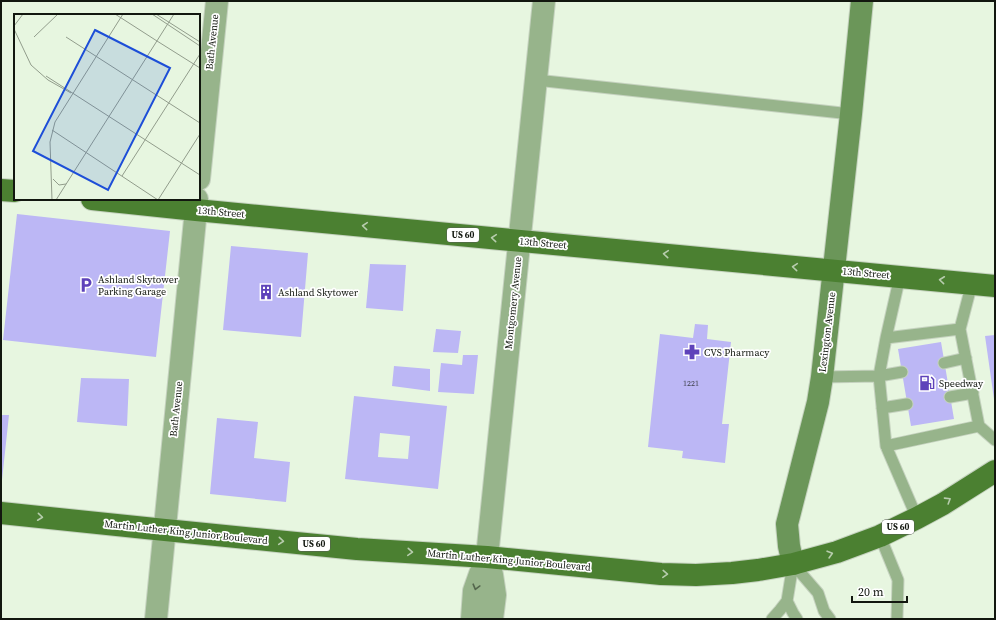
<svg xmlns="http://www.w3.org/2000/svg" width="996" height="620" font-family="'Source Serif 4',serif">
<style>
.building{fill:#bcb7f5;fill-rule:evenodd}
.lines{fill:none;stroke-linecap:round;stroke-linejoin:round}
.lane-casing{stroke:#c5d2bf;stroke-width:13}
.street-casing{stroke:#c5d2bf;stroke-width:24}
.secondary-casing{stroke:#c5d2bf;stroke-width:24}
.primary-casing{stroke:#c5d2bf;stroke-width:24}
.lane{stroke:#97b48b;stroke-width:11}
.street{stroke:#97b48b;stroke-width:22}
.secondary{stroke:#6b9659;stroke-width:22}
.primary{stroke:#4b8031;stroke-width:22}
.oneway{stroke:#b7ccad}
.oneway2{stroke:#54664d}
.labels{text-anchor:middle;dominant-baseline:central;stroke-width:3.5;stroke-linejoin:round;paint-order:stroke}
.number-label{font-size:8px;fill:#3c3f48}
.shield{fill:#fff;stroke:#595d57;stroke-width:1}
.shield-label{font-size:9px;font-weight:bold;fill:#12170f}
.street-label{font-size:10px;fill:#12170f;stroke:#fff}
.poi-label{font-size:10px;fill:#12170f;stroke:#fff;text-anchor:start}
.inset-road{fill:none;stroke:#929d8c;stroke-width:1}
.view{fill:#1d4ed8;fill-opacity:0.15;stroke:#1d4ed8;stroke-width:2}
.inset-edge{fill:none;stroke:#12170f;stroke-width:2}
</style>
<rect width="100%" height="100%" fill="#e7f6e0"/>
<path class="building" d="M17 214 170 231 156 357 3 340Z
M231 246 308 253 301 337 223 330Z
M370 264 406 265 403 311 366 308Z
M695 324 708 325 707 339 731 342 722 424H729L725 463 682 458 683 451 648 447 660 334 693 338Z
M436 329 461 331 458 353 433 352Z
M995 335V399H994L985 336Z
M941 342 954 419 911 426 898 349Z
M463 355H478L474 394 438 392 441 363 462 365Z
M394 366 430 369V391L392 386Z
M81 378 129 379 127 426 77 422Z
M354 396 447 406 438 489 345 479ZM380 433 410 436 408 459 378 457Z
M1 415H9L2 480H1Z
M217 418 258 422 254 458 290 462 286 502 210 494Z"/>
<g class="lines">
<defs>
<path id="lane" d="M536 80 851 114
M960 329 972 283
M886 338 900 276
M944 363 966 358
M822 377 879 376 886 446 979 426 960 329 886 338 879 376 902 372
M950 397 973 393
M882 408 907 404
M979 426 995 440
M886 446 917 518
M880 536 898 580 897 619
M793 564 818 593 824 611 830 619
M787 601 793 613 797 619
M772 619 780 610 787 601 793 564"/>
<path id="street" d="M199 179 217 1
M487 557 492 575 495 595 492 619
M156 619 197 199
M472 619 474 591 480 574 487 557 544 1"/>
<path id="secondary" d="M793 564 789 546 787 524 818 402 822 377 851 114 862 1"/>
<path id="primary" d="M1 190 15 191
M92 199 196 210 995 286
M1 513 165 530 357 549 487 557 661 574 696 575 732 573 758 570 793 564 837 552 880 536 917 518 943 504 995 471"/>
</defs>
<use href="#lane" class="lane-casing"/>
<use href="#street" class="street-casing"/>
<use href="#secondary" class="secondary-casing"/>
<use href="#primary" class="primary-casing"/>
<use href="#lane" class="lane"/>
<use href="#street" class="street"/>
<use href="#secondary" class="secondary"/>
<use href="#primary" class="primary"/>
</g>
<defs><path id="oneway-chevron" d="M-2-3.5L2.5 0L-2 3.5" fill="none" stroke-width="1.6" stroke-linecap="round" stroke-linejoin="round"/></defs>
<g class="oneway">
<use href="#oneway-chevron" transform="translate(365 226) rotate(-175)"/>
<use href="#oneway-chevron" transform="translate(494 238) rotate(-175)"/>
<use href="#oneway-chevron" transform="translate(666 254) rotate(-175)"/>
<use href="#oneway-chevron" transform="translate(795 267) rotate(-175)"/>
<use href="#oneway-chevron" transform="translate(942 280) rotate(-174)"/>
<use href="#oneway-chevron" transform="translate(948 500) rotate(-32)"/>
<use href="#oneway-chevron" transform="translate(40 517) rotate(6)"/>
<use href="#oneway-chevron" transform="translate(281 541) rotate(5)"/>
<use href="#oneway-chevron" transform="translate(410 552) rotate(4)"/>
<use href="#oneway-chevron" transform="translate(830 554) rotate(-16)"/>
<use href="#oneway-chevron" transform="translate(665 574) rotate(3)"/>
</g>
<use class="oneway2" href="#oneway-chevron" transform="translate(476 587) rotate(105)"/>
<defs>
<symbol id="parking-bare" viewBox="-9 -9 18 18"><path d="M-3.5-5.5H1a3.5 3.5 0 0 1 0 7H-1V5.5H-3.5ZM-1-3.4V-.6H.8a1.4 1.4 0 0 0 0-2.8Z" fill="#5e42ba" stroke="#fff" stroke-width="2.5" paint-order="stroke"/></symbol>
<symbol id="building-bare" viewBox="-9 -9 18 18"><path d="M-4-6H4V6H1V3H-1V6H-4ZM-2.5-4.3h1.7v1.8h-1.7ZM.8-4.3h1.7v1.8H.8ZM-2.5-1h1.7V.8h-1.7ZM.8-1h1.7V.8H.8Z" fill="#5e42ba" stroke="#fff" stroke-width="2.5" paint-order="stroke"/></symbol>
<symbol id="pharmacy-bare" viewBox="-9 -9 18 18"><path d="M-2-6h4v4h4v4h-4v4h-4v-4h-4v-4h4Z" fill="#5e42ba" stroke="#fff" stroke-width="2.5" paint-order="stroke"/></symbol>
<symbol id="fuel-bare" viewBox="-9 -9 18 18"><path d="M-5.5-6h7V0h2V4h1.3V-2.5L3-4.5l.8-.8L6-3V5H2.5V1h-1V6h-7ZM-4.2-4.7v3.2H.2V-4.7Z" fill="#5e42ba" stroke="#fff" stroke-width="2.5" paint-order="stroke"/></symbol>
</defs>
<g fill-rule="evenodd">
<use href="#parking-bare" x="75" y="274" width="22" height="22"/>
<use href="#building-bare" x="255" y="281" width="22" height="22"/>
<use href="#pharmacy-bare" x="681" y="341" width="22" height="22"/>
<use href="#fuel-bare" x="916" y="372" width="22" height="22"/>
</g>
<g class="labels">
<g class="number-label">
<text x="691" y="383">1221</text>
</g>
<g class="shield">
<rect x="447" y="228" width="32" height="14" rx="3"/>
<rect x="882" y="520" width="32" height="14" rx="3"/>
<rect x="298" y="537" width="32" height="14" rx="3"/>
</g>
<g class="shield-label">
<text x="463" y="235">US 60</text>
<text x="898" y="527">US 60</text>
<text x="314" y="544">US 60</text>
</g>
<g class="street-label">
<text transform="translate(212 42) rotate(-84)">Bath Avenue</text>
<text transform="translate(221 212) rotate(5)">13th Street</text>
<text transform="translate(543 243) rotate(5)">13th Street</text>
<text transform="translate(866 273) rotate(5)">13th Street</text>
<text transform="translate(513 303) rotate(-84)">Montgomery Avenue</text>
<text transform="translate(827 332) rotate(-83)">Lexington Avenue</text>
<text transform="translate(176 409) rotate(-84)">Bath Avenue</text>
<text transform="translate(186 532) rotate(6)">Martin Luther King Junior Boulevard</text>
<text transform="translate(509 560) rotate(5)">Martin Luther King Junior Boulevard</text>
</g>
<g class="poi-label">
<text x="98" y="279">Ashland Skytower<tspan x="98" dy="12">Parking Garage</tspan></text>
<text x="278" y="292">Ashland Skytower</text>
<text x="704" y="352">CVS Pharmacy</text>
<text x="939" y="383">Speedway</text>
</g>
</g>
<g transform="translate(14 14)">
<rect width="186" height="186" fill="#e7f6e0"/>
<path class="inset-road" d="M101 0 143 27M138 0 186 32M142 0 186 28M0 12 9 0M0 15 17 51 34 66 57 79M20 23 44 0M52 23 186 109M143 27 186 54M32 62 186 161M38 116 144 186M108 162 186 40M39 165 45 171 52 170M38 186 36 128 41 108 109 0M42 186 160 0M144 186 186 120"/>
<path class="view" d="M81 16 156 54 94 176 19 137Z"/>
<rect width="186" height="186" class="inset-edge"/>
</g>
<rect width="996" height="620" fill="none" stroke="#12170f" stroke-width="4"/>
<path d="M852 596v6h55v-6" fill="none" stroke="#12170f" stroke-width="2"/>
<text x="858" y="596" font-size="12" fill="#12170f" stroke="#ffffff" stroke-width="3" paint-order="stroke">20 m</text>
</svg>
